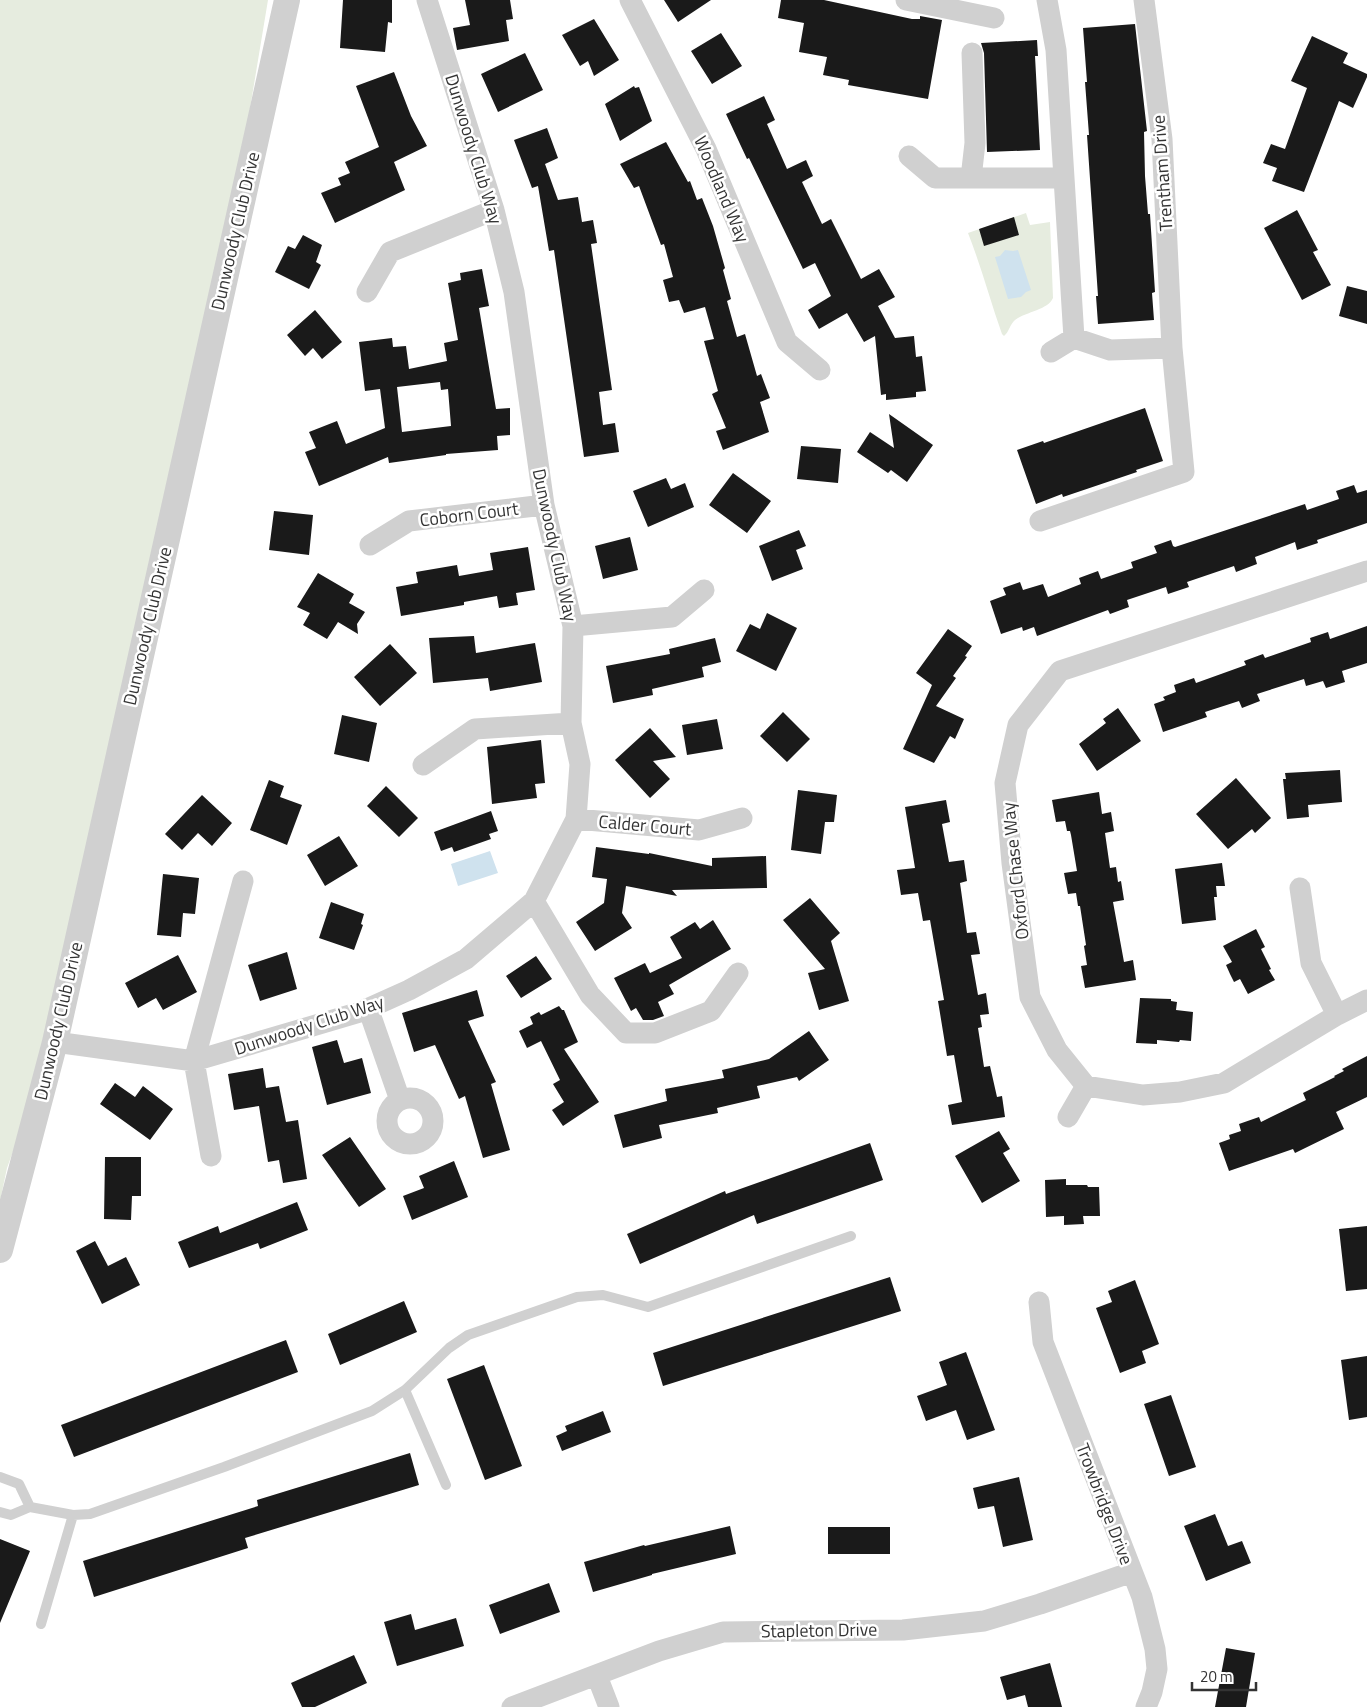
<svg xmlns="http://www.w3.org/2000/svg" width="1367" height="1707" font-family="'Titillium Web',sans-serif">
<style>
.green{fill:#e6ecdf}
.water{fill:#cfe2ee}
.building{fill:#1a1a1a;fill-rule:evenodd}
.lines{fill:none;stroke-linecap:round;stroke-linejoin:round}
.service{stroke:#d0d0d0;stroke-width:10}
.minor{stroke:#d0d0d0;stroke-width:21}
.tertiary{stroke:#d0d0d0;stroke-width:26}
.labels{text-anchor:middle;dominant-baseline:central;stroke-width:5;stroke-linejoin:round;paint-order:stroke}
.street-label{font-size:18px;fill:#333;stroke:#fff}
</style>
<rect width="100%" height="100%" fill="#fff"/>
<path class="green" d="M0 0H268L215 319 68 1000 7 1168 0 1201Z
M1026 213 1030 225 1050 222 1053 298C1048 310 1025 312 1015 320 1010 324 1009 332 1004 336L1002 334C990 300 981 266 968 233Z"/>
<path class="water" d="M1005 250 1013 251 1018 250 1031 290 1026 292 1021 297 1008 299 995 257 1000 256Z
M490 851 498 873 458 886 451 864Z"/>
<path class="building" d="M343 0H392V23L388 22 385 52 340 48Z
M465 0H510L513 19 506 20 509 41 457 50 453 28 470 25Z
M664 0H711L678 22Z
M781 0H824L912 19H920V16L942 20 928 99 848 85 849 80 823 75 827 57 799 52 804 23 778 18Z
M594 19 619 60 594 76 588 61 580 66 562 35Z
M1135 24 1147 131 1144 132 1145 176 1148 214H1150L1155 292 1152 293 1154 320 1098 324 1096 296H1098L1087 135H1089L1085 82H1087L1083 28Z
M721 33 742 66 712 84 691 51Z
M1312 36 1348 53 1343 63 1367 74V77L1353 108 1339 101 1304 192 1272 181 1277 168 1263 163 1271 144 1285 149 1307 88 1291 81Z
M1037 40 1038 56H1035L1040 150 987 152 984 53 981 43Z
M525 53 543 90 498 112 481 74Z
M394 72 411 116 427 146 394 162 405 190 335 223 321 193 341 185 338 178 350 173 345 162 379 147 356 86Z
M634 86 635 88 639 87 652 121 620 141 605 104Z
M764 96 775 120 767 124 787 169 806 160 813 176 802 182 822 224 831 219 861 279 879 269 895 297 878 306 895 338 914 336 916 357 922 356 926 391 916 392V397L886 400V394L881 395 875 336 864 342 847 313 819 329 808 310 831 296 815 263 803 269 749 158 747 159 726 114Z
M547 128 558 158 545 164 558 200 578 197 582 222 593 220 597 243 591 244 612 390 599 392 603 425 615 423 619 452 584 457 554 250 549 251 538 186 532 188 514 140Z
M666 142 688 182 690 181 697 200 702 198 713 226 725 268 723 270 731 299 727 301 737 337 745 334 757 376 761 374 770 398 760 402 769 432 723 450 716 431 726 428 712 394 718 391 704 341 714 339 705 307 684 313 679 300 669 302 663 280 673 277 664 244 661 245 639 186 634 188 620 164Z
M1297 210 1318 250 1313 252 1331 285 1302 300 1264 228Z
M1014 217 1019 235 984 246 979 229Z
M303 235 322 245 316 262 321 265 309 289 275 272 288 246 295 249Z
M482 269 489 306 479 308 496 409 510 408V435L497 436 498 450 446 454V455L389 463 388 457 319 486 305 452 316 448 309 432 337 421 346 444 385 428 380 389 365 391 359 342 392 338 393 347 406 346 409 369 447 361 444 343 458 340 448 283 461 280 460 273ZM440 382 441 390 448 389 451 426 402 432 397 387Z
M1347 286 1367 291V324L1339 316Z
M315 310 342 342 322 359 313 348 305 356 287 335Z
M1145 408 1163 461 1136 470 1137 472 1063 497 1062 494 1036 504 1017 450 1043 441 1044 443Z
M889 414 933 445 907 482 891 470 888 473 857 452 870 432 894 448Z
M801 446 841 449 838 483 797 479Z
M733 473 771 501 747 533 709 505Z
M666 478 671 489 685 483 694 507 648 527 633 491Z
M1354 485 1357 493 1367 490V523L1317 540 1318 543 1297 550 1295 542 1255 557 1257 564 1236 572 1234 566 1187 582 1189 587 1168 594 1166 587 1127 600 1129 607 1110 614 1108 610 1037 636 1034 627 1023 631 1022 627 1001 634 990 601 1006 595 1003 588 1020 582 1023 590 1043 584 1048 597 1081 584 1079 578 1098 571 1101 579 1133 568 1131 562 1157 553 1154 546 1171 540 1173 546 1175 547 1305 504 1307 510 1339 499 1336 491Z
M274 511 313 515 309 555 269 550Z
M799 530 806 546 796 550 803 569 772 581 759 546Z
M630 537 638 570 603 579 595 546Z
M528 547 535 590 516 593 518 605 499 608 497 596 464 602V605L401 616 396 587 418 583 416 572 457 565 459 576 493 570 490 553Z
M318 573 354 594 349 603 365 612 357 624 358 634 338 622 327 639 303 625 310 613 297 607Z
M767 613 797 628 776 671 736 651 750 624 760 629Z
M1367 626V663L1342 671 1345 682 1326 688 1323 681 1306 686 1304 679 1257 694 1260 701 1242 708 1239 701 1205 712 1207 717 1163 732 1154 704 1165 700 1163 697 1176 692 1174 685 1194 678 1196 683 1246 665 1244 661 1263 654 1265 658 1311 642 1310 638 1328 632 1330 639Z
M948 629 972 646 965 656 967 657 953 676 956 678 936 706 964 719 955 739 950 736 934 763 903 749 932 685 916 673Z
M474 636 476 653 535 643 542 682 490 691 488 678 433 683 429 638Z
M715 638 721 662 702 667 704 677 652 689 653 695 613 703 606 666 670 654 669 649Z
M390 644 417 673 380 706 354 677Z
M1118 708 1141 741 1097 771 1079 744 1106 723 1103 719Z
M783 712 810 739 787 762 760 736Z
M342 715 377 723 369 762 334 754Z
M717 719 723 749 687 755 682 725Z
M650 728 676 757 653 761 670 779 650 798 615 760Z
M541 740 545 783 535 784 537 798 492 804 487 747Z
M1340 770 1342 802 1308 805 1309 817 1287 819 1283 779H1286L1285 773Z
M1236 778 1271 818 1255 833 1252 829 1228 849 1196 814Z
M269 780 284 786 280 797 302 805 287 845 250 830Z
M386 786 418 818 399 837 367 806Z
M798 790 837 795 834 822H825L821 854 791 850Z
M1099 792 1102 814 1111 812 1114 831 1105 833 1110 868 1116 867 1118 882 1121 881 1124 900 1113 902 1124 962 1133 960 1136 980 1085 988 1081 966 1087 965 1084 946 1086 945 1080 906H1078L1076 893 1068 894 1064 873 1077 871 1071 835 1070 831H1067L1065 821 1056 822 1052 800Z
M202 795 232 823 212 846 198 833 182 850 165 834Z
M946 800 950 822 942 824 949 862 964 860 967 881 960 883 967 933 976 932 980 954 971 955 978 995 986 993 989 1014 980 1015 982 1027 978 1028 984 1067 990 1066 997 1097 1002 1096 1005 1117 952 1125 948 1105 962 1102 954 1055 947 1056 938 1001 944 1000 930 920 923 921 918 893 901 895 897 870 915 868 905 807Z
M491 811 498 831 489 834 491 839 454 852 452 847 441 851 434 832Z
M339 836 358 866 325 886 307 855Z
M596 847 649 854V853L712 866V858L766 856 767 888 672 890 677 896 626 886 622 913 632 928 595 951 576 922 604 903 607 879 592 877Z
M1222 863 1225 886H1216L1217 897H1214L1216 920 1182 924 1175 869Z
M163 874 199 878 195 914 183 913 181 937 157 935Z
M810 898 840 933 831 941 849 1001 819 1010 808 973 825 969 783 920Z
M331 902 364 914 361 924 363 925 354 950 319 938Z
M713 920 731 949 669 985 674 994 658 1002 664 1016 653 1020H643L636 1008 631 1011 614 978 645 963 650 973 682 958 670 937 695 922 700 929Z
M1256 929 1265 947 1261 949 1271 969 1269 970 1275 980 1248 994 1240 979 1234 982 1230 974 1226 965 1232 962 1223 946Z
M287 952 297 989 260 1001 248 965Z
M178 955 197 992 163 1010 156 998 138 1008 125 983Z
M536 956 552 979 521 998 506 976Z
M477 990 484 1016 468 1021 496 1082 491 1084 510 1150 483 1158 465 1096 459 1099 435 1045 414 1052 402 1013Z
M1140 998 1171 999V1001L1177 1002 1176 1010 1193 1012 1191 1041 1180 1040 1179 1042 1157 1040V1044L1136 1043Z
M559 1006 562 1010H564L578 1042 564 1049 599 1102 563 1126 552 1110 564 1102 553 1084 560 1080 541 1041 527 1048 519 1031 533 1024 530 1017 539 1012 541 1015Z
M809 1031 829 1060 799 1081 797 1077 757 1086 760 1098 717 1108 718 1113 659 1125 662 1138 623 1148 614 1115 667 1101 665 1089 724 1078 722 1070 769 1059Z
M337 1040 344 1063 362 1058 371 1093 327 1105 312 1047Z
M1367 1056V1097L1336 1112 1344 1129 1295 1153 1293 1149 1229 1171 1219 1143 1230 1139 1229 1135 1241 1131 1239 1124 1259 1117 1261 1122 1306 1100 1303 1093 1335 1077 1334 1076 1344 1071 1342 1069Z
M263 1068 266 1088 279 1086 286 1122 298 1120 307 1179 283 1183 279 1160 268 1162 259 1106 234 1110 228 1074Z
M115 1083 135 1097 143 1086 173 1109 150 1140 100 1104Z
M999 1131 1010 1149 1003 1153 1020 1181 982 1203 955 1156Z
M350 1137 386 1189 359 1207 322 1155Z
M870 1143 883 1180 757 1224 754 1215 640 1264 627 1234 725 1191 726 1194Z
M105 1157H141V1196H132L131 1220 104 1219Z
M454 1161 468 1197 412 1220 403 1196 424 1188 419 1176Z
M1066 1179V1185H1087L1088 1187H1099L1100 1216H1083L1084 1224 1064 1225V1216L1046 1217 1045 1180Z
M297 1202 308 1230 260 1249 258 1243 189 1268 178 1242 218 1226 220 1233Z
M1367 1226V1289L1346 1291 1339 1229Z
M95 1241 108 1266 126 1257 140 1285 102 1304 76 1251Z
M890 1277 901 1311 663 1386 653 1353Z
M1135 1280 1159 1344 1142 1351 1146 1363 1120 1373 1096 1308 1112 1302 1108 1291Z
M404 1301 417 1332 340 1365 328 1334Z
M286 1340 298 1372 74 1457 61 1425Z
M966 1352 995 1430 967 1440 956 1410 926 1421 917 1396 947 1385 939 1362Z
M1367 1356V1417L1349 1420 1341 1360Z
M484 1365 522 1466 485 1480 447 1379Z
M1171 1395 1196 1467 1169 1476 1144 1404Z
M603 1411 611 1432 562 1451 556 1436 567 1431 565 1426Z
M410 1453 419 1485 245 1538 248 1548 94 1597 83 1561 258 1506 257 1500Z
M1019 1477 1033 1540 1003 1547 994 1506 978 1509 973 1488Z
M1215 1514 1228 1546 1242 1541 1251 1563 1206 1581 1184 1526Z
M730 1526 736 1554 652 1574V1575L593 1592 584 1562 644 1545 645 1546Z
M828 1527H890V1554H828Z
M0 1539 30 1551 0 1623Z
M549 1583 560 1612 500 1634 489 1605Z
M411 1614 415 1630 456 1618 464 1646 397 1666 384 1622Z
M1226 1648 1255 1653 1246 1707H1215Z
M354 1655 367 1683 315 1707H302L291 1683Z
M1050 1663 1062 1707H1028L1025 1695 1007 1700 1000 1677Z"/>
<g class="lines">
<path class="service" d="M405 1390 446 1485
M0 1477 19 1484 30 1507
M0 1512 11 1515 30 1507 73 1515 90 1514 224 1467 372 1411 405 1390 449 1348 468 1335 577 1297 603 1295 648 1307 851 1236
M41 1624 73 1515"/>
<path class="minor" d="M630 0 706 149 787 342 820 370
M906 0 994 18
M1047 0 1056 50 1074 338
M1144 0 1162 139 1172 348
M909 156 935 178H1064
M971 178 975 143 972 53
M367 292 390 252 494 210
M1040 521 1184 472 1172 348 1110 350 1074 338 1051 352
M370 545 409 521 544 505
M1367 571 1060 671 1018 725 1005 783 1012 863 1030 997 1057 1050 1086 1086 1143 1095 1180 1092 1224 1083 1337 1015 1367 1000
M573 626 672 617 704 590
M423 765 475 729 571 723
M576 819 699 830 742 818
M1300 888 1311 963 1337 1015
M534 901 590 995 626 1033H655L711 1011 738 973
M368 1008 400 1100
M55 1042 194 1061 360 1012 409 990 466 959 534 901 576 819 580 764 571 723 573 626 544 505 514 292 494 210 427 0
M387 1121a23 23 0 1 1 46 0a23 23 0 1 1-46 0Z
M1068 1117 1086 1086
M211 1156 194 1061 243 881
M1039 1302 1043 1342 1142 1597 1155 1649 1157 1669 1152 1692 1146 1707
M597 1676 609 1707
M512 1707 659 1651 723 1632 903 1630 984 1621 1040 1604 1132 1572"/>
<path class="tertiary" d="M0 1250 55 1042 287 0"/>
</g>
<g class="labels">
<g class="street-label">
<text transform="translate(474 149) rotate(73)">Dunwoody Club Way</text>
<text transform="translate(1162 173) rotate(-94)">Trentham Drive</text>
<text transform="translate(722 189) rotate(67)">Woodland Way</text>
<text transform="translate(235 231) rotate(-77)">Dunwoody Club Drive</text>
<text transform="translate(469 514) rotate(-7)">Coborn Court</text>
<text transform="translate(555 545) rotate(78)">Dunwoody Club Way</text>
<text transform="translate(147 626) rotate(-77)">Dunwoody Club Drive</text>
<text transform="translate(645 825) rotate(5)">Calder Court</text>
<text transform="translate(1015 871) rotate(-96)">Oxford Chase Way</text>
<text transform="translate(58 1021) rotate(-77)">Dunwoody Club Drive</text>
<text transform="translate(309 1025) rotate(-18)">Dunwoody Club Way</text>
<text transform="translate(1105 1504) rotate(69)">Trowbridge Drive</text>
<text transform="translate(819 1630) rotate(-1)">Stapleton Drive</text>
</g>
</g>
<path d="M1192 1682v8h64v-8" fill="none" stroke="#333333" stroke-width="2.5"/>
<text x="1200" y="1682" font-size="15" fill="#333333" stroke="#ffffff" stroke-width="4" paint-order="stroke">20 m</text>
</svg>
